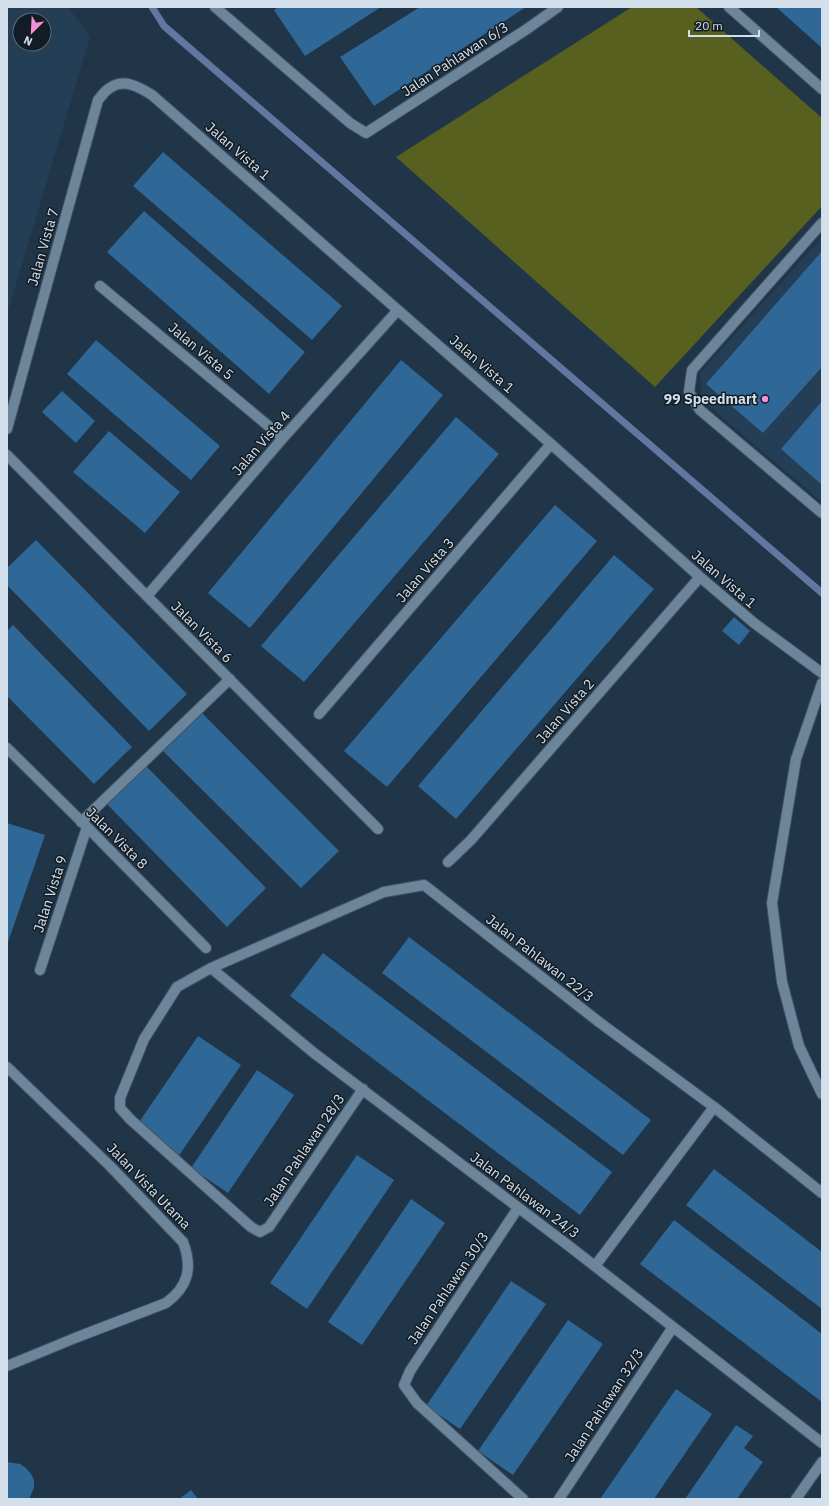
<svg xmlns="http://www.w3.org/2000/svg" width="829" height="1506" font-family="'IBM Plex Sans',sans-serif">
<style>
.built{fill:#243e56;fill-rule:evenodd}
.green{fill:#586020}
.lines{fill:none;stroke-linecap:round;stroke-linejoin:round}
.stream{stroke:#6276a0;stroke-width:7}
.building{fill:#2f6796}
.minor-casing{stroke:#415362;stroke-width:12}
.minor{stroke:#6d859b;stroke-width:10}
.poi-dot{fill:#f491d4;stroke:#121c24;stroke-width:1.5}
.labels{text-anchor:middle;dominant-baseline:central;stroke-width:3;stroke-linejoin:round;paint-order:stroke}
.street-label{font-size:14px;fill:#d3e0ec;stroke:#121c24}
.poi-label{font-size:14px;font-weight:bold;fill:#d3e0ec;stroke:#121c24;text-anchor:end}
</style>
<rect width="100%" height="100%" fill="#203548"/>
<path class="built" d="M7 7H68L90 37 7 314ZM20 20H44V44H20Z
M822 237V502L702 400 700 373Z"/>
<path class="green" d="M632 7H696L822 118V206L655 387 396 157Z"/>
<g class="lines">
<path class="stream" d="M152 7 164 26 822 593"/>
</g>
<path class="building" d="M278 7H381L305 56 274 10Z
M420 7H526L374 106 340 57Z
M776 7H822V48Z
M163 152 342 306 312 340 133 186Z
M144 211 305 352 269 394 107 252Z
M822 251V367L763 433 706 384Z
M96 340 220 446 191 480 67 374Z
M401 360 443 395 250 628 208 593Z
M62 391 95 421 76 443 42 412Z
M822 401V485L781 449Z
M456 417 499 454 304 682 261 646Z
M109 431 180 492 145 533 73 472Z
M555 505 597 541 387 787 344 751Z
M36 540 187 694 149 731 7 585V568Z
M614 555 654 589 456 819 418 786Z
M734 617 750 631 739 645 722 631Z
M13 625 132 747 94 784 7 696V631Z
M201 712 339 851 301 888 162 750Z
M145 765 266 888 227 927 106 803Z
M7 823 45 835 7 945Z
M409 937 651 1120 623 1155 382 973Z
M323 953 612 1172 580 1215 290 996Z
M198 1036 241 1065 178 1157 135 1128Z
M257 1070 294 1095 228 1193 191 1168Z
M357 1155 394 1180 307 1309 270 1283Z
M714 1169 822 1252V1309L686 1205Z
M411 1199 445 1223 362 1345 328 1322Z
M674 1220 822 1334V1402L640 1264Z
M511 1281 546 1304 460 1429 426 1406Z
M568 1320 603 1344 513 1475 478 1451Z
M676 1389 712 1414 671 1474 654 1499H600Z
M736 1425 753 1436 744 1448 763 1462 737 1499H685Z
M7 1462 20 1464 26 1468 31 1474 34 1480V1488L29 1499H7Z
M191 1490 198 1499H179Z"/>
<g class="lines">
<defs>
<path id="minor" d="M215 7 350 123 366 133 527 29 558 7
M729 7 822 89
M822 223 692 370 689 392 700 410 822 513
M100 286 283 438
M7 429 98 100C102 96 105 90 110 88 124 78 139 87 152 95L551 444 700 577 754 623 822 673
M7 455 378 829
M147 596 283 438 398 310
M822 683 796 759 772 903 782 982 799 1046 822 1094
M319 714 551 444
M7 748 87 827 206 948
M81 822 230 679
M448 862 471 840 700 577
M211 968 314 1053 569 1246 822 1443
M40 970 87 827
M7 1067 110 1166 183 1242C193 1268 188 1287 166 1303L75 1338 7 1366
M363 1089 269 1227 260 1232 251 1227 131 1120 120 1108V1098L144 1039 177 987 211 968 384 892 424 885 599 1022 714 1107 822 1193
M518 1208 410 1371 404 1385 417 1403 523 1499
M595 1266 714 1107
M559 1499 673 1327
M796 1499 822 1462"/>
</defs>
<use href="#minor" class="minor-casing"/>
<use href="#minor" class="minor"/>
</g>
<circle class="poi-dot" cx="765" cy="399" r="4"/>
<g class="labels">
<g class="street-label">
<text transform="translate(455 59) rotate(-33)">Jalan Pahlawan 6/3</text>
<text transform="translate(238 151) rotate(41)">Jalan Vista 1</text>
<text transform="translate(43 247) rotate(-74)">Jalan Vista 7</text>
<text transform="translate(201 351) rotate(40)">Jalan Vista 5</text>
<text transform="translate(482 364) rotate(41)">Jalan Vista 1</text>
<text transform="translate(261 443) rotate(-49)">Jalan Vista 4</text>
<text transform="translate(425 570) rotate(-49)">Jalan Vista 3</text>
<text transform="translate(724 579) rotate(41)">Jalan Vista 1</text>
<text transform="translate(202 632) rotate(45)">Jalan Vista 6</text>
<text transform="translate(565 711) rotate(-49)">Jalan Vista 2</text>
<text transform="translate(117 838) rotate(45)">Jalan Vista 8</text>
<text transform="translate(50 894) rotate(-72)">Jalan Vista 9</text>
<text transform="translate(540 958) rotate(38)">Jalan Pahlawan 22/3</text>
<text transform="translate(304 1150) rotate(-56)">Jalan Pahlawan 28/3</text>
<text transform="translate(149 1186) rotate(46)">Jalan Vista Utama</text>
<text transform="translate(525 1195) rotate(37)">Jalan Pahlawan 24/3</text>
<text transform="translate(448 1288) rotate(-56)">Jalan Pahlawan 30/3</text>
<text transform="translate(604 1405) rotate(-57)">Jalan Pahlawan 32/3</text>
</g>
<g class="poi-label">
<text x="757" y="399">99 Speedmart</text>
</g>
</g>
<rect width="829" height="1506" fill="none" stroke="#d3e0ec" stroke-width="16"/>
<g transform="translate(32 32) rotate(204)"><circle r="19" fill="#121c24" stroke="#5f6a74"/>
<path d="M0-3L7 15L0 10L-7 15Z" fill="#f491d4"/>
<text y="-6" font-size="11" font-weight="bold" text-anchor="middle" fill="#d3e0ec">N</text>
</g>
<path d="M689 30v6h70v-6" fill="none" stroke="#d3e0ec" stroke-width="2"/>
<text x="695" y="30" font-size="12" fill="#d3e0ec" stroke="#121c24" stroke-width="3" paint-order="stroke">20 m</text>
</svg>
